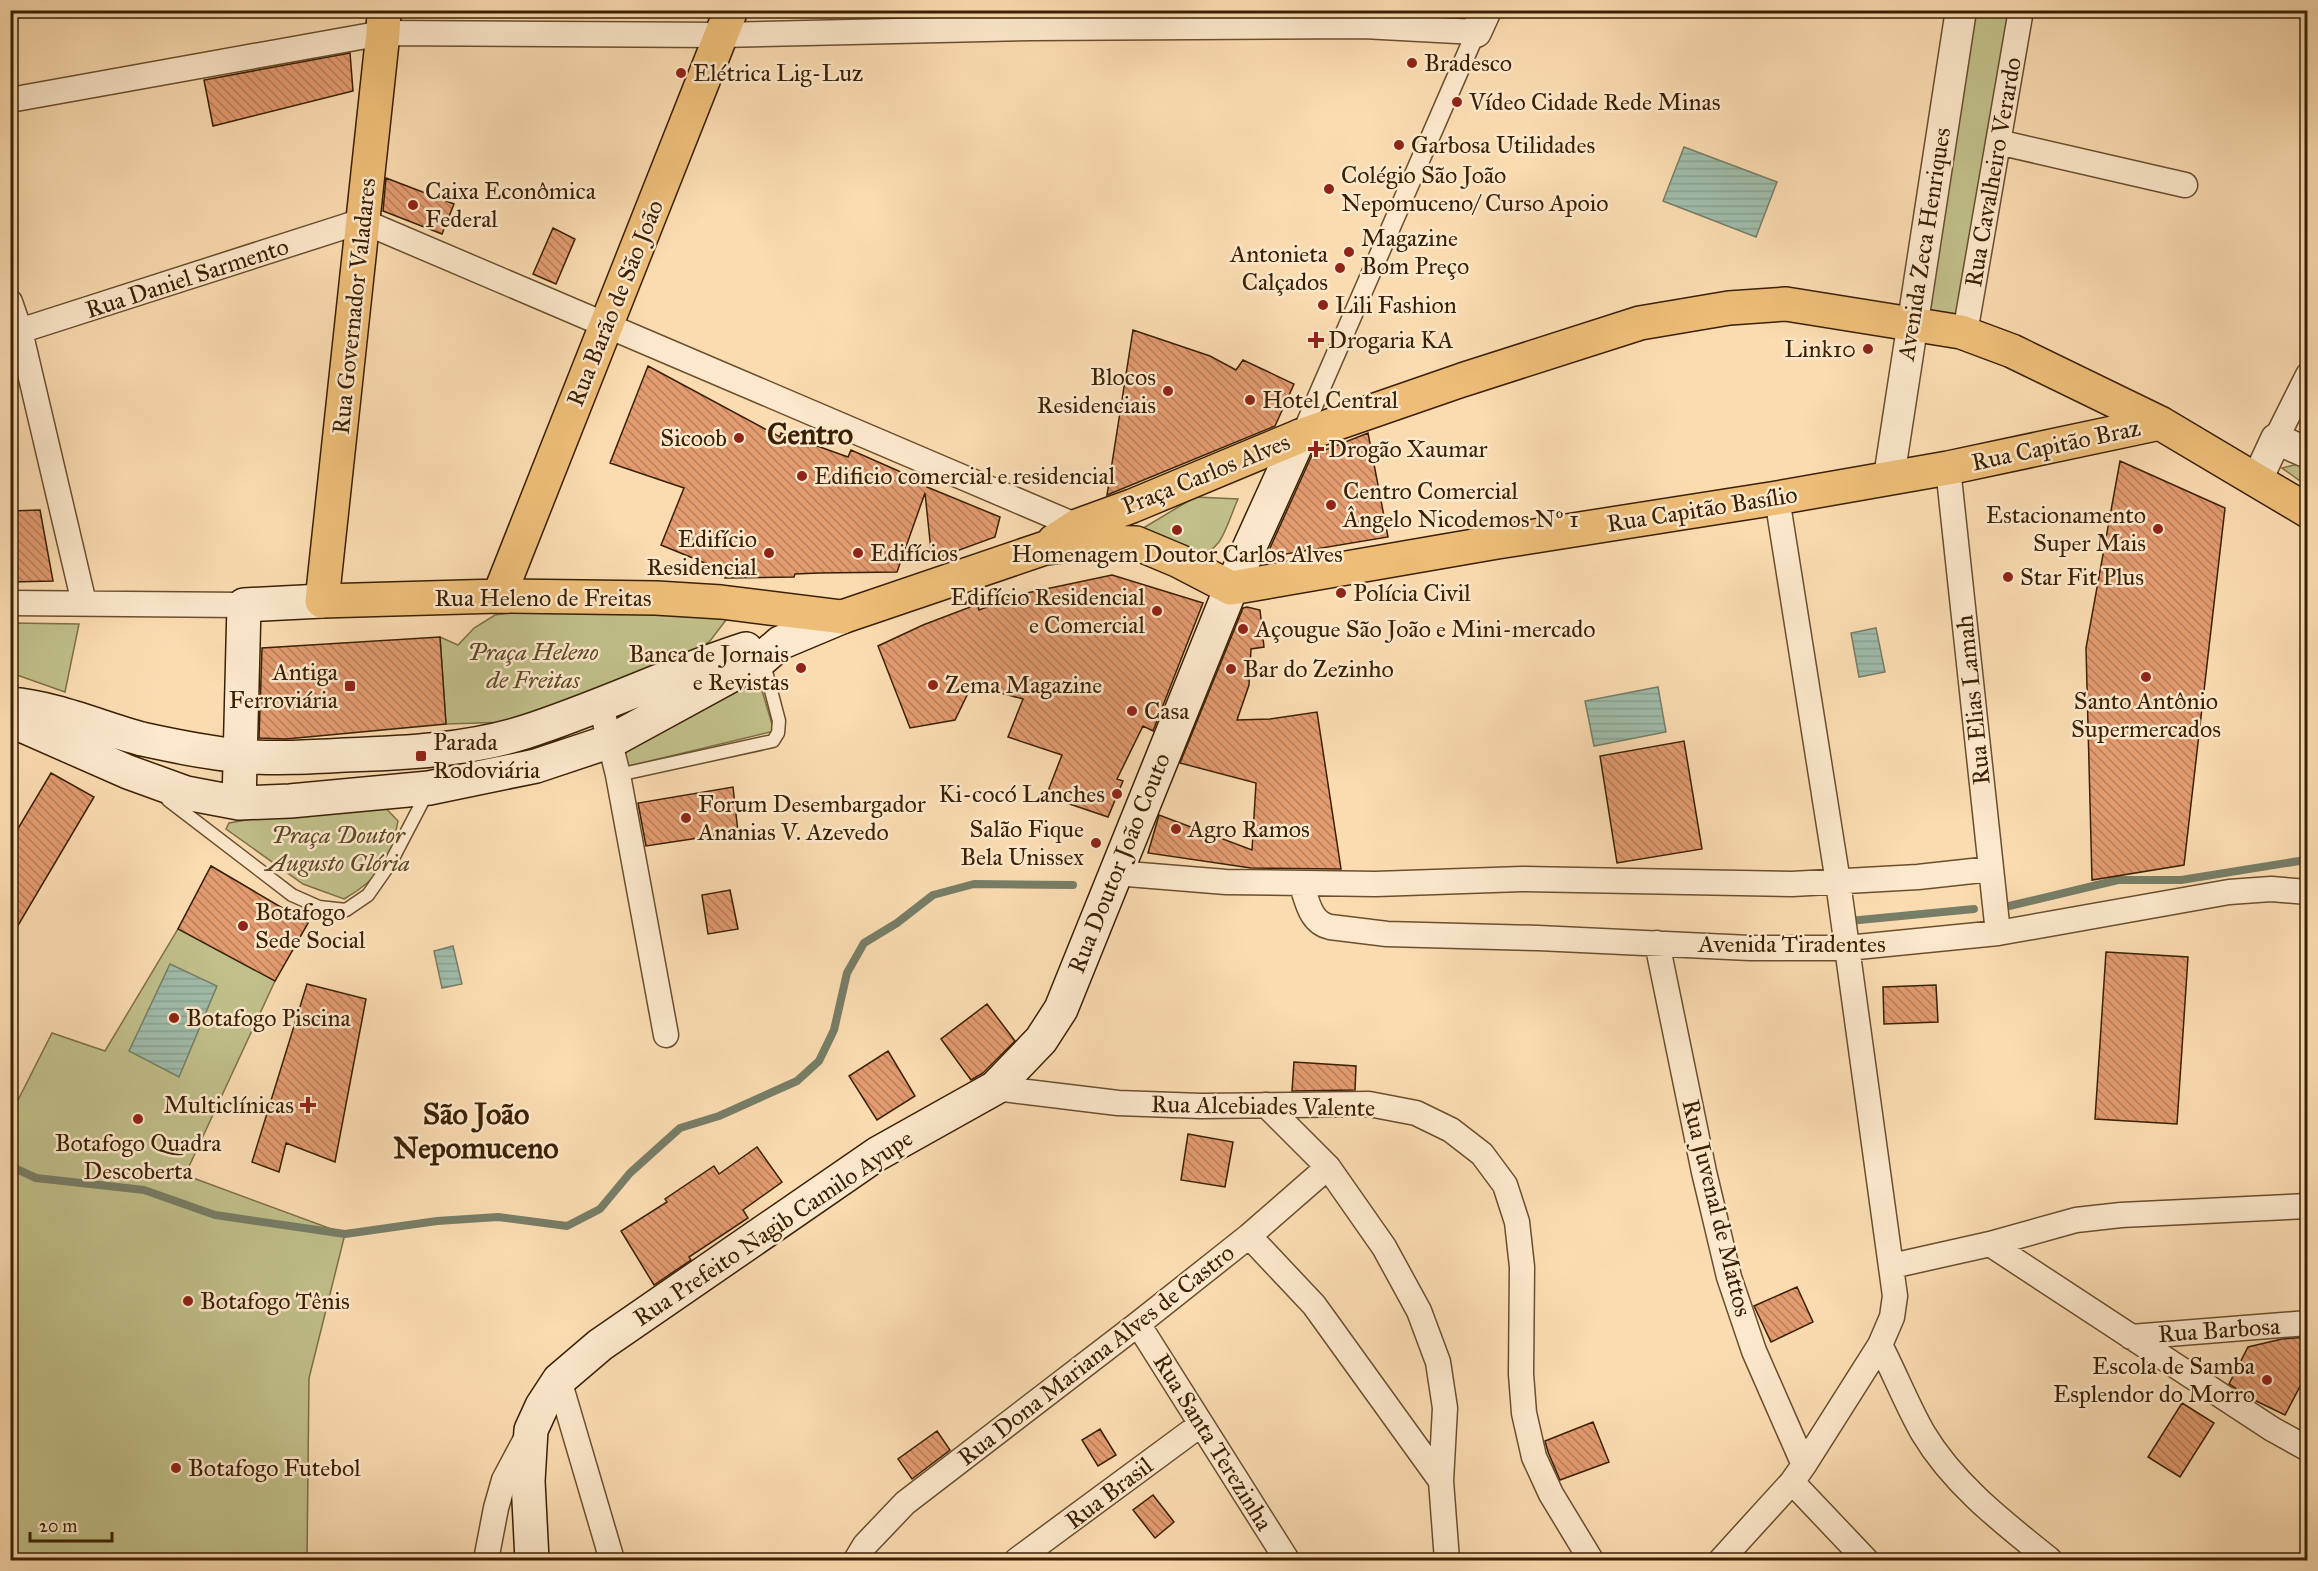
<svg xmlns="http://www.w3.org/2000/svg" width="2318" height="1571" font-family="'IM FELL Great Primer',serif">
<style>
.park{fill:#c1c08a;stroke:#7e7046;stroke-width:1.5}
.water{fill:url(#water-rules);stroke:#777e67;stroke-width:1.5}
.lines{fill:none;stroke-linecap:round;stroke-linejoin:round}
.stream{stroke:#777e67;stroke-width:8}
.building{fill:url(#building-back-hatch);stroke:#3a2003;stroke-width:1.5}
.service-casing{stroke:#6a4f2e;stroke-width:15}
.pedestrian-casing{stroke:#6a4f2e;stroke-width:21}
.minor-casing{stroke:#6a4f2e;stroke-width:27}
.tertiary-casing{stroke:#6a4f2e;stroke-width:33}
.secondary-casing{stroke:#3a2003;stroke-width:36}
.primary-casing{stroke:#3a2003;stroke-width:36}
.service{stroke:#fce8cc;stroke-width:12}
.pedestrian{stroke:#fce8cc;stroke-width:18}
.minor{stroke:#fce8cc;stroke-width:24}
.tertiary{stroke:#fce8cc;stroke-width:30}
.secondary{stroke:#fce8cc;stroke-width:33}
.primary{stroke:#eebe78;stroke-width:33}
.poi-dot{fill:#8f2418;stroke:#fce8cc;stroke-width:2}
.labels{text-anchor:middle;dominant-baseline:central;stroke-width:5;stroke-linejoin:round;paint-order:stroke}
.poi-label{font-size:24px;fill:#3a2003;stroke:#fce8cc;text-anchor:start}
.street-label{font-size:24px;fill:#3a2003;stroke:#fce8cc}
.park-label{font-size:24px;font-style:italic;fill:#5c4825;stroke:#fce8cc}
.district-label{font-size:30px;font-weight:bold;fill:#3a2003;stroke:#fce8cc}
</style>
<defs>
<pattern id="water-rules" width="6" height="5" patternUnits="userSpaceOnUse" patternTransform="scale(1.5)"><rect width="6" height="5" fill="#9fbcaa"/><path d="M0 2.5h6" fill="none" stroke="#8aa191"/></pattern>
<pattern id="building-back-hatch" width="6" height="6" patternUnits="userSpaceOnUse" patternTransform="scale(1.5)"><rect width="6" height="6" fill="#e39b70"/><path d="M-1 5l2 2M0 0l6 6M5-1l2 2" fill="none" stroke="#b97e5a"/></pattern>
</defs>
<rect width="100%" height="100%" fill="#fbdcb1"/>
<filter id="stains"><feTurbulence type="fractalNoise" baseFrequency=".00333" numOctaves="4"/><feColorMatrix values="0 0 0 0 .2 0 0 0 0 .09 0 0 0 0 .02 0 0 0 .5 -.17"/></filter>
<radialGradient id="worn" r=".72"><stop offset=".6" stop-color="#630" stop-opacity="0"/><stop offset="1" stop-color="#630" stop-opacity=".3"/></radialGradient>
<path class="park" d="M1961 11H2020L1961 332 1911 323Z
M2298 464 2307 468V486L2282 468Z
M1195 497 1238 499C1232 512 1227 530 1219 542 1198 570 1162 541 1140 530Z
M543 608 708 612 726 620 710 641 648 683 547 721 446 724 440 637 458 645 474 628 495 615Z
M11 623 79 624 65 692 11 673Z
M755 667 774 731 621 768 624 740Z
M375 797 398 821C392 859 378 880 344 899L303 884 226 829 229 823Z
M211 866 308 923 275 981 185 1175 345 1234 309 1378 307 1560H11L10 1116 52 1033 105 1051 178 929Z"/>
<path class="water" d="M1684 147 1777 182 1756 237 1663 201Z
M1876 628 1885 672 1859 677 1851 633Z
M1658 687 1666 732 1594 746 1585 701Z
M453 946 462 984 442 988 434 951Z
M170 964 217 986 179 1077 129 1051Z"/>
<g class="lines">
<path class="stream" d="M2009 906 2118 880H2181L2299 861 2308 862
M1849 921 1974 909
M10 1166 36 1178 144 1190 215 1215 345 1234 437 1221 498 1217 567 1226 600 1209 630 1173 680 1128 719 1116 797 1081 819 1061 834 1030 847 973 864 943 897 923 933 895 974 884 1073 885"/>
</g>
<path class="building" d="M350 53 353 91 213 126 204 80Z
M386 178 454 204 442 234 383 211Z
M553 228 575 239 556 284 533 274Z
M1133 330 1210 356 1236 370 1243 360 1294 384 1275 426 1107 495Z
M648 366 780 437 781 433 848 457 851 450 928 484 927 487 1000 517 995 537 932 560 925 493 897 572 819 573 795 574 794 577 725 578 727 572 661 545 684 488 610 463Z
M1368 433 1388 537 1274 556 1270 548 1312 455Z
M2120 461 2225 508 2184 865 2092 880 2086 648Z
M40 510 53 581 10 582V511Z
M1112 575 1203 603 1153 731 1143 726 1117 779 1123 781 1108 817 1046 796 1062 755 1008 737 1023 699 972 685 955 720 910 728 878 646 923 625 978 604 979 610 1022 594Z
M1247 607 1260 610 1264 647 1251 649 1249 685 1237 720 1270 719 1317 712 1341 869 1251 868 1148 853 1159 815 1252 850 1256 783 1180 763 1243 608Z
M440 637 446 724 286 739 259 738 262 648Z
M1684 741 1702 849 1617 863 1600 756Z
M51 773 94 797 10 939V842Z
M733 787 738 832 646 846 638 803Z
M211 866 308 923 275 981 178 929Z
M730 890 738 929 708 934 702 895Z
M2106 952 2188 957 2177 1124 2095 1119Z
M307 984 366 999 335 1162 286 1143 279 1172 252 1162Z
M1936 985 1938 1022 1884 1024 1883 987Z
M987 1004 1015 1041 983 1073 971 1080 941 1039Z
M888 1051 915 1096 877 1120 849 1076Z
M1294 1062 1356 1066 1355 1090 1292 1091Z
M1188 1134 1233 1142 1225 1187 1181 1180Z
M757 1147 782 1182 743 1210 748 1218 689 1257 691 1260 654 1285 621 1231 667 1202 665 1199 714 1166 719 1174Z
M1797 1287 1813 1322 1771 1342 1754 1306Z
M2307 1337V1373L2285 1415 2252 1399 2229 1384 2248 1347 2282 1339Z
M2182 1403 2214 1423 2180 1477 2148 1457Z
M1593 1422 1609 1462 1560 1480 1548 1452 1545 1441Z
M1100 1429 1116 1455 1098 1466 1082 1440Z
M937 1431 950 1450 912 1479 898 1459Z
M1153 1495 1174 1522 1155 1538 1133 1510Z"/>
<g class="lines">
<defs>
<path id="service" d="M618 775 773 741 778 733 779 721 763 660
M168 800 292 895 319 907 346 910 368 895 391 862 427 793"/>
<path id="pedestrian" d="M1300 436 1476 32"/>
<path id="minor" d="M10 100 383 33 721 35 1032 28 1363 26 1476 32
M1998 142 2185 185
M10 302 20 331 84 603
M1965 333 2021 10
M10 334 362 221 1077 526
M2276 439 2308 375
M1948 468 1998 933
M10 603 244 605
M601 706 618 775 666 1035
M1115 873 1226 882 1376 884 1522 879 1792 884 1918 877 1991 869
M1301 883C1307 900 1310 923 1330 927L1387 934 1538 938 1750 948H1847L1998 933 2229 892 2271 889 2308 892
M1657 943 1704 1172 1729 1277 1754 1351 1804 1465
M995 1088 1118 1103 1201 1106 1369 1104 1416 1113 1451 1130 1482 1154 1505 1185 1517 1222 1522 1267 1521 1374 1524 1413 1534 1457 1551 1494 1591 1560
M1266 1105 1328 1167 1384 1247 1419 1311 1438 1362 1445 1408 1441 1481 1447 1560
M1249 1236 1314 1305 1441 1481
M1990 1244 2272 1429 2308 1449
M1892 1266 1990 1244 2076 1220 2121 1215 2308 1206
M1138 1324 1287 1560
M2131 1337 2308 1323
M1880 1345C1895 1374 1907 1405 1923 1433 1954 1485 2004 1523 2050 1560
M559 1380 612 1560
M1792 1482 1866 1560
M486 1560 496 1508 504 1480 528 1435
M856 1560 865 1545 905 1503 1138 1324 1249 1236 1328 1167
M1017 1560 1200 1425
M1721 1560 1792 1482 1804 1465 1880 1345 1892 1317 1895 1296 1838 882 1777 498"/>
<path id="tertiary" d="M1476 32 1486 10
M1889 477 1961 10
M2257 480 2276 439 2308 453"/>
<path id="secondary" d="M10 704C56 708 98 727 142 739 174 746 208 753 241 756 275 759 310 757 345 755 405 753 468 750 525 732 600 708 671 673 746 649
M10 715 19 724 128 772 186 793 239 803 290 801 429 788 536 766 611 741 763 658 780 643 842 617
M239 803 244 605 322 601
M532 1560 528 1481 531 1430 542 1406 559 1380 600 1345 877 1154 995 1088 1041 1040 1061 1009 1231 588 1300 436"/>
<path id="primary" d="M384 10 383 33 322 601 499 596 656 598 721 602 842 617 1045 548 1097 542 1136 543 1179 561 1231 588 1497 542 1777 498 1948 468 2160 423
M1054 541 1077 526 1132 506 1300 436 1462 380 1640 323 1729 308 1786 304 1961 332 2012 351 2160 423 2308 511
M499 596 731 10"/>
</defs>
<use href="#service" class="service-casing"/>
<use href="#pedestrian" class="pedestrian-casing"/>
<use href="#minor" class="minor-casing"/>
<use href="#tertiary" class="tertiary-casing"/>
<use href="#secondary" class="secondary-casing"/>
<use href="#primary" class="primary-casing"/>
<use href="#service" class="service"/>
<use href="#pedestrian" class="pedestrian"/>
<use href="#minor" class="minor"/>
<use href="#tertiary" class="tertiary"/>
<use href="#secondary" class="secondary"/>
<use href="#primary" class="primary"/>
</g>
<g class="poi-dot">
<circle cx="1412" cy="63" r="6"/>
<circle cx="681" cy="73" r="6"/>
<circle cx="1457" cy="102" r="6"/>
<circle cx="1399" cy="145" r="6"/>
<circle cx="1329" cy="189" r="6"/>
<circle cx="413" cy="205" r="6"/>
<circle cx="1349" cy="252" r="6"/>
<circle cx="1340" cy="268" r="6"/>
<circle cx="1323" cy="305" r="6"/>
<path d="M1313 331h6v6h6v6h-6v6h-6v-6h-6v-6h6z"/>
<circle cx="1868" cy="349" r="6"/>
<circle cx="1168" cy="391" r="6"/>
<circle cx="1250" cy="400" r="6"/>
<circle cx="739" cy="438" r="6"/>
<path d="M1313 440h6v6h6v6h-6v6h-6v-6h-6v-6h6z"/>
<circle cx="802" cy="476" r="6"/>
<circle cx="1331" cy="505" r="6"/>
<circle cx="2158" cy="529" r="6"/>
<circle cx="1177" cy="530" r="6"/>
<circle cx="769" cy="553" r="6"/>
<circle cx="858" cy="553" r="6"/>
<circle cx="2008" cy="577" r="6"/>
<circle cx="1341" cy="593" r="6"/>
<circle cx="1157" cy="611" r="6"/>
<circle cx="1243" cy="629" r="6"/>
<circle cx="801" cy="668" r="6"/>
<circle cx="1231" cy="669" r="6"/>
<circle cx="2146" cy="677" r="6"/>
<circle cx="933" cy="685" r="6"/>
<rect x="344" y="680" width="12" height="12" rx="3"/>
<circle cx="1132" cy="711" r="6"/>
<rect x="415" y="750" width="12" height="12" rx="3"/>
<circle cx="1117" cy="794" r="6"/>
<circle cx="686" cy="818" r="6"/>
<circle cx="1176" cy="829" r="6"/>
<circle cx="1096" cy="843" r="6"/>
<circle cx="243" cy="926" r="6"/>
<circle cx="174" cy="1018" r="6"/>
<path d="M305 1096h6v6h6v6h-6v6h-6v-6h-6v-6h6z"/>
<circle cx="138" cy="1119" r="6"/>
<circle cx="188" cy="1301" r="6"/>
<circle cx="2267" cy="1380" r="6"/>
<circle cx="176" cy="1468" r="6"/>
</g>
<g class="labels">
<g class="poi-label">
<text x="1424" y="63">Bradesco</text>
<text x="693" y="73">Elétrica Lig-Luz</text>
<text x="1469" y="102">Vídeo Cidade Rede Minas</text>
<text x="1411" y="145">Garbosa Utilidades</text>
<text x="1341" y="175">Colégio São João<tspan x="1341" dy="28">Nepomuceno/ Curso Apoio</tspan></text>
<text x="425" y="191">Caixa Econômica<tspan x="425" dy="28">Federal</tspan></text>
<text x="1361" y="238">Magazine<tspan x="1361" dy="28">Bom Preço</tspan></text>
<text x="1328" y="254" text-anchor="end">Antonieta<tspan x="1328" dy="28">Calçados</tspan></text>
<text x="1335" y="305">Lili Fashion</text>
<text x="1328" y="340">Drogaria KA</text>
<text x="1856" y="349" text-anchor="end">Link10</text>
<text x="1156" y="377" text-anchor="end">Blocos<tspan x="1156" dy="28">Residenciais</tspan></text>
<text x="1262" y="400">Hotel Central</text>
<text x="727" y="438" text-anchor="end">Sicoob</text>
<text x="1328" y="449">Drogão Xaumar</text>
<text x="814" y="476">Edificio comercial e residencial</text>
<text x="1343" y="491">Centro Comercial<tspan x="1343" dy="28">Ângelo Nicodemos Nº 1</tspan></text>
<text x="2146" y="515" text-anchor="end">Estacionamento<tspan x="2146" dy="28">Super Mais</tspan></text>
<text x="757" y="539" text-anchor="end">Edifício<tspan x="757" dy="28">Residencial</tspan></text>
<text x="870" y="553">Edifícios</text>
<text x="1177" y="554" text-anchor="middle">Homenagem Doutor Carlos Alves</text>
<text x="2020" y="577">Star Fit Plus</text>
<text x="1353" y="593">Polícia Civil</text>
<text x="1145" y="597" text-anchor="end">Edifício Residencial<tspan x="1145" dy="28">e Comercial</tspan></text>
<text x="1255" y="629">Açougue São João e Mini-mercado</text>
<text x="789" y="654" text-anchor="end">Banca de Jornais<tspan x="789" dy="28">e Revistas</tspan></text>
<text x="1243" y="669">Bar do Zezinho</text>
<text x="338" y="672" text-anchor="end">Antiga<tspan x="338" dy="28">Ferroviária</tspan></text>
<text x="945" y="685">Zema Magazine</text>
<text x="2146" y="701" text-anchor="middle">Santo Antônio<tspan x="2146" dy="28">Supermercados</tspan></text>
<text x="1144" y="711">Casa</text>
<text x="433" y="742">Parada<tspan x="433" dy="28">Rodoviária</tspan></text>
<text x="1105" y="794" text-anchor="end">Ki-cocó Lanches</text>
<text x="698" y="804">Forum Desembargador<tspan x="698" dy="28">Ananias V. Azevedo</tspan></text>
<text x="1084" y="829" text-anchor="end">Salão Fique<tspan x="1084" dy="28">Bela Unissex</tspan></text>
<text x="1188" y="829">Agro Ramos</text>
<text x="255" y="912">Botafogo<tspan x="255" dy="28">Sede Social</tspan></text>
<text x="186" y="1018">Botafogo Piscina</text>
<text x="294" y="1105" text-anchor="end">Multiclínicas</text>
<text x="138" y="1143" text-anchor="middle">Botafogo Quadra<tspan x="138" dy="28">Descoberta</tspan></text>
<text x="200" y="1301">Botafogo Tênis</text>
<text x="2255" y="1366" text-anchor="end">Escola de Samba<tspan x="2255" dy="28">Esplendor do Morro</tspan></text>
<text x="188" y="1468">Botafogo Futebol</text>
</g>
<g class="street-label">
<text transform="translate(1993 172) rotate(-80)">Rua Cavalheiro Verardo</text>
<text transform="translate(1924 244) rotate(-81)">Avenida Zeca Henriques</text>
<text transform="translate(187 278) rotate(-18)">Rua Daniel Sarmento</text>
<text transform="translate(615 303) rotate(-68)">Rua Barão de São João</text>
<text transform="translate(354 306) rotate(-84)">Rua Governador Valadares</text>
<text transform="translate(2056 445) rotate(-12)">Rua Capitão Braz</text>
<text transform="translate(1206 474) rotate(-22)">Praça Carlos Alves</text>
<text transform="translate(1702 509) rotate(-9)">Rua Capitão Basílio</text>
<text x="543" y="598">Rua Heleno de Freitas</text>
<text transform="translate(1973 700) rotate(-96)">Rua Elias Lamah</text>
<text transform="translate(1119 863) rotate(-68)">Rua Doutor João Couto</text>
<text x="1792" y="944">Avenida Tiradentes</text>
<text transform="translate(1263 1106) rotate(1)">Rua Alcebiades Valente</text>
<text transform="translate(1717 1208) rotate(76)">Rua Juvenal de Mattos</text>
<text transform="translate(773 1228) rotate(-34)">Rua Prefeito Nagib Camilo Ayupe</text>
<text transform="translate(2219 1330) rotate(-4)">Rua Barbosa</text>
<text transform="translate(1096 1355) rotate(-38)">Rua Dona Mariana Alves de Castro</text>
<text transform="translate(1213 1442) rotate(58)">Rua Santa Terezinha</text>
<text transform="translate(1109 1493) rotate(-37)">Rua Brasil</text>
</g>
<g class="park-label">
<text x="533" y="652">Praça Heleno<tspan x="533" dy="28">de Freitas</tspan></text>
<text x="338" y="835">Praça Doutor<tspan x="338" dy="28">Augusto Glória</tspan></text>
</g>
<g class="district-label">
<text x="810" y="434">Centro</text>
<text x="476" y="1114">São João<tspan x="476" dy="34">Nepomuceno</tspan></text>
</g>
</g>
<rect width="2318" height="1571" fill="none" stroke="#fbdcb1" stroke-width="36"/>
<rect x="12" y="12" width="2294" height="1547" fill="none" stroke="#3a2003" stroke-width="3"/>
<rect x="18" y="18" width="2282" height="1535" fill="none" stroke="#3a2003" stroke-width="1.5"/>
<path d="M30 1532v9h82v-9" fill="none" stroke="#3a2003" stroke-width="3"/>
<text x="39" y="1532" font-size="18" fill="#3a2003" stroke="#fce8cc" stroke-width="4.5" paint-order="stroke">20 m</text>
<rect width="100%" height="100%" filter="url(#stains)"/>
<rect width="100%" height="100%" fill="url(#worn)"/>
</svg>
